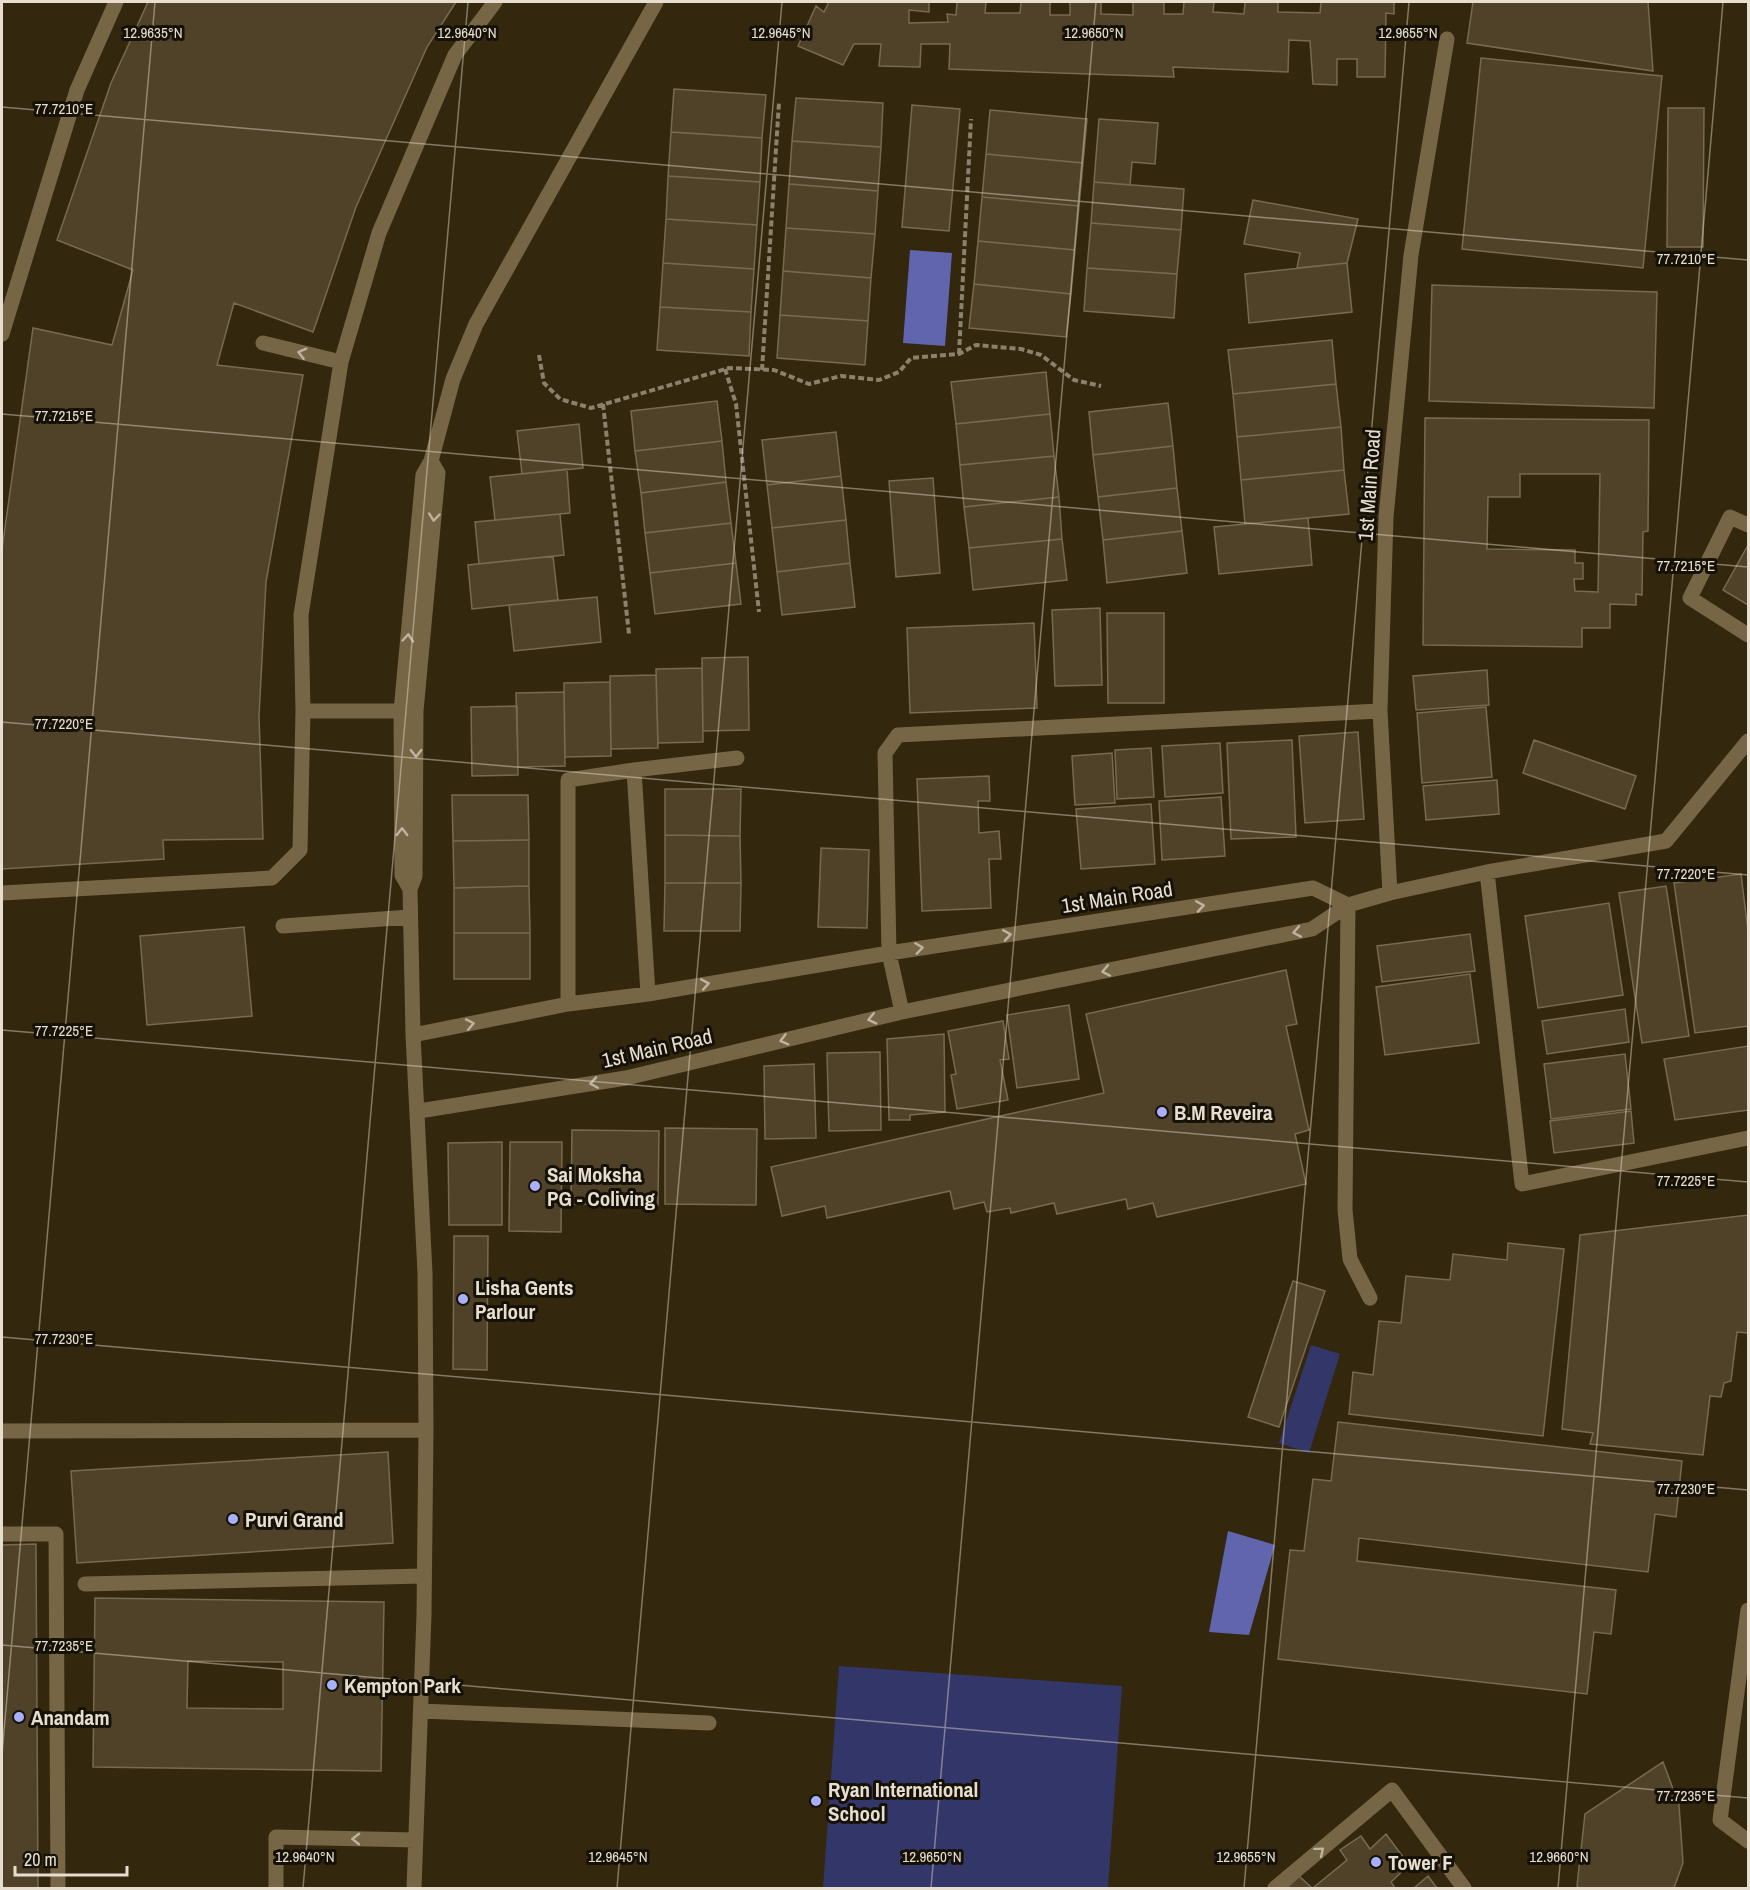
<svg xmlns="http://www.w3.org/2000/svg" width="1750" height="1890" font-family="'Archivo Narrow',sans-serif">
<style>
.green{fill:#333668}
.water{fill:#6065ae}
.building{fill:#504229;stroke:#786a4f;stroke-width:1.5;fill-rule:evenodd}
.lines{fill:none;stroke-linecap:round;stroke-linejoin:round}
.path{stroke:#8b816d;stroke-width:4;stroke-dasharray:6 3;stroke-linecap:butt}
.minor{stroke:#776646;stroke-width:15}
.oneway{stroke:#c0b4a0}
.ticks{fill:none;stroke:#e7ded0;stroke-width:1.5;stroke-opacity:0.45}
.poi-dot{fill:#a8b0fc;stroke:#161107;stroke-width:2}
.labels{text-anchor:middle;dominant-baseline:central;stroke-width:6;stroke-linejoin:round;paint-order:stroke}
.street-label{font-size:21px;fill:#e7ded0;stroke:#161107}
.poi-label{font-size:21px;font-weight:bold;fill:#e7ded0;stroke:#161107;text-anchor:start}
.ticks-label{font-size:15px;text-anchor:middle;fill:#e7ded0;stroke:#161107;stroke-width:6;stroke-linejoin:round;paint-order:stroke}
</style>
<rect width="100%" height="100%" fill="#33270e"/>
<path class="green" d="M1311 1345 1340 1354 1309 1453 1279 1443Z
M839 1666 1122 1686 1108 1888H823Z"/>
<path class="water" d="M910 250 952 253 945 346 903 343Z
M1228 1531 1275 1545 1249 1635 1209 1632Z"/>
<path class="building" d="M148 2H456L427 47 356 207 313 332 234 303 217 365 303 375 266 582 259 716 263 839 163 840 164 859 2 869V549L33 328 112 345 133 270 57 240 111 83Z
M829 2H929V12L909 10V23L948 22 947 14 956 15 957 2H986L985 13H1020L1021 2H1050V15H1070V2H1101V14L1133 15V2H1164V14H1183L1184 2H1214L1213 12 1244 14 1245 2H1278V12L1320 13 1321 2H1394V14L1386 13 1385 77H1357V59H1337V85L1313 84 1310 41 1289 40 1288 72 1173 67 1174 77 949 69 950 44H921L920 67 879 66 881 44H854L843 65 798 46 816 6 824 12Z
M1473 2H1648L1653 71 1467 43Z
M1481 58 1662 76 1643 268 1462 249Z
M674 89 766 95 762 138 671 132Z
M796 98 883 103 881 147 792 141Z
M912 105 960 109 949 231 902 227Z
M1668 108H1704L1703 247H1667Z
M990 110 1087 119 1083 163 986 154Z
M1099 119 1158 123 1155 164 1132 162 1130 185 1094 182Z
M671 132 762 138 760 182 668 176Z
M792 141 881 147 878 191 789 184Z
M986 154 1083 163 1079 206 982 197Z
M668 176 760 182 757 225 666 219Z
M1094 182 1184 189 1181 230 1091 223Z
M789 184 878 191 875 234 786 228Z
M982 197 1079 206 1075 250 978 241Z
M1253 200 1358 219 1347 263 1297 268 1300 253 1244 244Z
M666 219 757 225 754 269 663 263Z
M1091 223 1181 230 1177 274 1087 268Z
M786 228 875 234 871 278 783 271Z
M978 241 1075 250 1071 294 974 284Z
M663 263 754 269 751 312 660 307Z
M1347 263 1352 312 1249 323 1245 274Z
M1087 268 1177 274 1174 318 1084 311Z
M783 271 871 278 868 321 780 315Z
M974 284 1071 294 1066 337 969 328Z
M1432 285 1657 292 1654 408 1429 401Z
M660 307 751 312 749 356 657 350Z
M780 315 868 321 865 365 777 358Z
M1332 340 1336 384 1233 394 1228 350Z
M1046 372 1050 414 956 424 951 382Z
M1336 384 1341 427 1237 437 1233 394Z
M717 401 722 441 635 451 631 411Z
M1168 403 1173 446 1093 455 1089 412Z
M1050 414 1054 456 960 465 956 424Z
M1425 418 1649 420 1648 531 1643 532 1642 595 1636 594V605L1610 604V628H1582V647L1423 645ZM1520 474H1600L1598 592 1575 591 1574 579H1583V563H1575V550L1487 549 1488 497H1520Z
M579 424 583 468 522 474 517 431Z
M1341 427 1344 470 1241 480 1237 437Z
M836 432 841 476 767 485 762 440Z
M722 441 726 482 641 493 635 451Z
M1173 446 1177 488 1098 497 1093 455Z
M1054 456 1059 497 964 507 960 465Z
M567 469 570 513 495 520 490 477Z
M1344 470 1349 514 1245 524 1241 480Z
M841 476 846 520 772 528 767 485Z
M933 478 940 573 896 577 889 481Z
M726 482 731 523 645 533 641 493Z
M1177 488 1182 531 1103 540 1098 497Z
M1059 497 1062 539 969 548 964 507Z
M560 514 564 555 479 564 475 522Z
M1308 518 1312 565 1219 574 1214 527Z
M846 520 850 563 777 572 772 528Z
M731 523 736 563 650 573 645 533Z
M1182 531 1187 573 1107 583 1103 540Z
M1062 539 1067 580 973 590 969 548Z
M1747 547 1748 548V605L1723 590Z
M553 556 558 600 472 609 468 565Z
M736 563 741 604 655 614 650 573Z
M850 563 855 607 782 615 777 572Z
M597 597 601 642 514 651 509 605Z
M1100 608 1102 685 1055 686 1052 610Z
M1107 613H1164V703H1108Z
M1034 623 1037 708 910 713 907 628Z
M748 657 749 730 703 731 702 658Z
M702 668 703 742 658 743 656 669Z
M1487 670 1489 705 1416 710 1413 676Z
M656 675 658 748 611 749 610 676Z
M610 682 611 756 565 757 564 683Z
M564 692 565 766 518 767 516 693Z
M517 706 518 775 472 776 471 707Z
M1486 707 1492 777 1422 783 1417 713Z
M1358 732 1364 819 1305 823 1299 736Z
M1292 740 1296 837 1231 839 1227 743Z
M1534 740 1636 776 1625 809 1523 773Z
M1220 743 1223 793 1165 797 1162 746Z
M1151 748 1154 797 1117 799 1115 750Z
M1112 753 1115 803 1075 805 1072 756Z
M989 776 990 801H978L979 833 999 831 1001 859H989L991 908 922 911 917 779Z
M1497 780 1499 814 1426 820 1423 786Z
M665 789H741L740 836 665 835Z
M452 795H528L529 840 453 841Z
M1221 797 1225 856 1162 860 1159 801Z
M1151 804 1155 864 1081 869 1076 809Z
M665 835 740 836 741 883H665Z
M529 840V886L454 888 453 841Z
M821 848 869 850 867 928 818 927Z
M1741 874 1748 931V1026L1695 1033 1674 883Z
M665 883H741L740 931H664Z
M529 886 530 933H454V888Z
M1666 886 1689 1036 1642 1043 1619 893Z
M1609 903 1623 995 1538 1008 1525 916Z
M244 927 252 1016 147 1025 140 936Z
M454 933H530V979H454Z
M1470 934 1475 971 1382 982 1377 946Z
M1286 970 1297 1024 1286 1026 1309 1130 1295 1134 1306 1184 1157 1217 1153 1203 1128 1209 1126 1199 1057 1214 1054 1203 1011 1213 1010 1208 987 1212 984 1202 954 1209 950 1191 827 1218 825 1206 782 1216 771 1167 1104 1093 1086 1014Z
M1470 974 1479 1043 1385 1055 1376 987Z
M1069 1005 1079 1079 1017 1088 1007 1015Z
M1625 1009 1629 1042 1547 1054 1542 1021Z
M1003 1021 1009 1059 1000 1060 1008 1100 957 1109 951 1075 956 1074 948 1031Z
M944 1034 945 1112 910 1115V1120H889L887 1039Z
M1748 1046V1110L1675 1120 1664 1059Z
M880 1052 881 1130 829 1131 827 1053Z
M1625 1054 1631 1109 1551 1119 1544 1064Z
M814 1064 816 1138 765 1139 764 1066Z
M1631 1111 1634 1143 1554 1153 1550 1121Z
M665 1128 757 1129 756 1205 665 1204Z
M572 1130 659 1131 658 1205 571 1204Z
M502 1142V1225H449L448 1143Z
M510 1142H562L561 1232 509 1231Z
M1748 1215V1333L1737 1332 1731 1381 1724 1383 1721 1397 1710 1396 1703 1455 1590 1444 1593 1433 1562 1429 1580 1235Z
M454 1236H488L487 1370 453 1369Z
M1508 1243 1564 1249 1543 1436 1349 1414 1353 1372 1373 1375 1379 1321 1401 1323 1406 1276 1450 1280 1453 1254 1507 1260Z
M1293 1281 1325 1291 1279 1427 1248 1417Z
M1338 1422 1682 1461 1676 1517 1655 1514 1648 1572 1359 1538 1357 1561 1616 1590 1611 1634 1594 1632 1587 1694 1278 1659 1290 1550 1304 1551 1313 1479 1331 1481Z
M388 1452 393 1543 77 1563 71 1471Z
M36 1544 38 1888H2V1545Z
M95 1598 384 1602 381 1771 93 1767ZM188 1661 283 1662V1709L187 1708Z
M1663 1762 1679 1805 1683 1863 1674 1888H1579L1577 1886 1585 1814Z
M1386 1834 1409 1865 1391 1882 1395 1888H1313L1347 1860 1340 1850 1361 1836 1370 1849Z
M1299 1876 1312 1888H1287Z
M1428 1876 1437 1888H1414Z"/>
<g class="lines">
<path class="path" d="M959 354 971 119
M539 355 544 383 560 399 591 408 729 368 774 370 809 384 841 376 879 380 899 372 911 358 959 354 976 345 1021 349 1041 355 1074 380 1101 386
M725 369 736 404 759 612
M762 370 779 102
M603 404 629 634"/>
<path class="minor" d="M2 334 77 90 116 2
M263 343 341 362
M1748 525 1730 517 1690 598 1748 635
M303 711H411
M634 770 737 758
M1487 872 1522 1184 1748 1138
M410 889 402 875 401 711 423 475 431 461 453 379 476 324 656 2
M2 893 272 878 300 850 303 711 301 615 341 362 379 233 455 55 495 2
M1390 893 1487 872 1666 841 1748 741
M1348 905 1345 1210 1350 1259 1370 1298
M283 926 410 917
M568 1004V780L634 770 648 994
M902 1012 889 953 885 753 898 735 1380 711
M413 1035 568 1004 648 994 889 953 1313 888 1348 905
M419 1111 626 1078 902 1012 1312 929 1348 905 1390 893 1380 711 1386 517 1411 255 1447 39
M2 1431 426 1430
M2 1534H56L58 1888
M85 1584 424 1576
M1748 1610 1720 1820 1748 1841
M421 1711 709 1723
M276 1888V1837L415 1840
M414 1888 424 1615 426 1430 425 1273 413 1035 410 889 415 876 416 711 438 473 431 461
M1275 1888 1392 1790 1464 1888"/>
</g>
<defs><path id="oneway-chevron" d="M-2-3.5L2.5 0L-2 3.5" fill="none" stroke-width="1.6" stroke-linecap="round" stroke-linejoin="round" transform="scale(1.5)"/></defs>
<g class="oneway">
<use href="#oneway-chevron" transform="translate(302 353) rotate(-166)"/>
<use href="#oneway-chevron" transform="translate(434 517) rotate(96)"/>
<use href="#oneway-chevron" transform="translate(408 638) rotate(-85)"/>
<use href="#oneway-chevron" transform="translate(416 753) rotate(90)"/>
<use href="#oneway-chevron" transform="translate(402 832) rotate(-90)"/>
<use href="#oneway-chevron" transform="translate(1200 906) rotate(-9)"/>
<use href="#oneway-chevron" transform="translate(1297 932) rotate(169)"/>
<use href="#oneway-chevron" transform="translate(1007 935) rotate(-9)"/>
<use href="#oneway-chevron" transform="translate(919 948) rotate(-8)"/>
<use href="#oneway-chevron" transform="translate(1106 971) rotate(169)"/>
<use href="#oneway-chevron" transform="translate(705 984) rotate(-10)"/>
<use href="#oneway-chevron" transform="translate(872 1019) rotate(167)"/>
<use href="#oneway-chevron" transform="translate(470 1024) rotate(-11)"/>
<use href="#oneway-chevron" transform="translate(784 1040) rotate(166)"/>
<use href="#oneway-chevron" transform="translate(594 1083) rotate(171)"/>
<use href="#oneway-chevron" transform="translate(356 1839) rotate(-179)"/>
<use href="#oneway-chevron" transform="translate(1320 1851) rotate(-40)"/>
</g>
<path class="ticks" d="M2 107 1748 260M2 414 1748 567M2 722 1748 875M2 1030 1748 1182M2 1337 1748 1490M2 1645 1748 1798M2 1754 155 2M303 1888 468 2M617 1888 782 2M931 1888 1096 2M1244 1888 1409 2M1558 1888 1723 2"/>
<g class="poi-dot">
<circle cx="1162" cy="1112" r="6"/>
<circle cx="535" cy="1186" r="6"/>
<circle cx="463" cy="1299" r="6"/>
<circle cx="233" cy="1519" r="6"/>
<circle cx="332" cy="1685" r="6"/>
<circle cx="19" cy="1717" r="6"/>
<circle cx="816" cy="1801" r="6"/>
<circle cx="1376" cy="1862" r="6"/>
</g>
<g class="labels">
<g class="street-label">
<text transform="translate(1369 485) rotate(-86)">1st Main Road</text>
<text transform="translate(1117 897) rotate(-9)">1st Main Road</text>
<text transform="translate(657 1048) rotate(-13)">1st Main Road</text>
</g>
<g class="poi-label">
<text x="1174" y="1112">B.M Reveira</text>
<text x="547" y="1174">Sai Moksha<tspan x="547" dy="24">PG - Coliving</tspan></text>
<text x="475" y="1287">Lisha Gents<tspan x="475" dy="24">Parlour</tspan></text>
<text x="245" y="1519">Purvi Grand</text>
<text x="344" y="1685">Kempton Park</text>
<text x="31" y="1717">Anandam</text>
<text x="828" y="1789">Ryan International<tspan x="828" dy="24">School</tspan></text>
<text x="1388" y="1862">Tower F</text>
</g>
</g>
<g class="ticks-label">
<text x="153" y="38">12.9635°N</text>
<text x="467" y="38">12.9640°N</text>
<text x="781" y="38">12.9645°N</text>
<text x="1094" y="38">12.9650°N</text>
<text x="1408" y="38">12.9655°N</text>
<text x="64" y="114">77.7210°E</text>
<text x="1686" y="264">77.7210°E</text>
<text x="64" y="421">77.7215°E</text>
<text x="1686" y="571">77.7215°E</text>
<text x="64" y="729">77.7220°E</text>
<text x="1686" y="879">77.7220°E</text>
<text x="64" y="1036">77.7225°E</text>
<text x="1686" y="1186">77.7225°E</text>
<text x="64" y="1344">77.7230°E</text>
<text x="1686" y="1494">77.7230°E</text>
<text x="64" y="1651">77.7235°E</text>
<text x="1686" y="1801">77.7235°E</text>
<text x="305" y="1862">12.9640°N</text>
<text x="618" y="1862">12.9645°N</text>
<text x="932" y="1862">12.9650°N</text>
<text x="1246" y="1862">12.9655°N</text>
<text x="1559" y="1862">12.9660°N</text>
</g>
<rect width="1750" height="1890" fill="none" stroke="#e7ded0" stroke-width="6"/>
<path d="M15 1866v9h112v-9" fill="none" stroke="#e7ded0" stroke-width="3"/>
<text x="24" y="1866" font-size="18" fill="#e7ded0" stroke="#161107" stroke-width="4.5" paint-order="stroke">20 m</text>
</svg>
